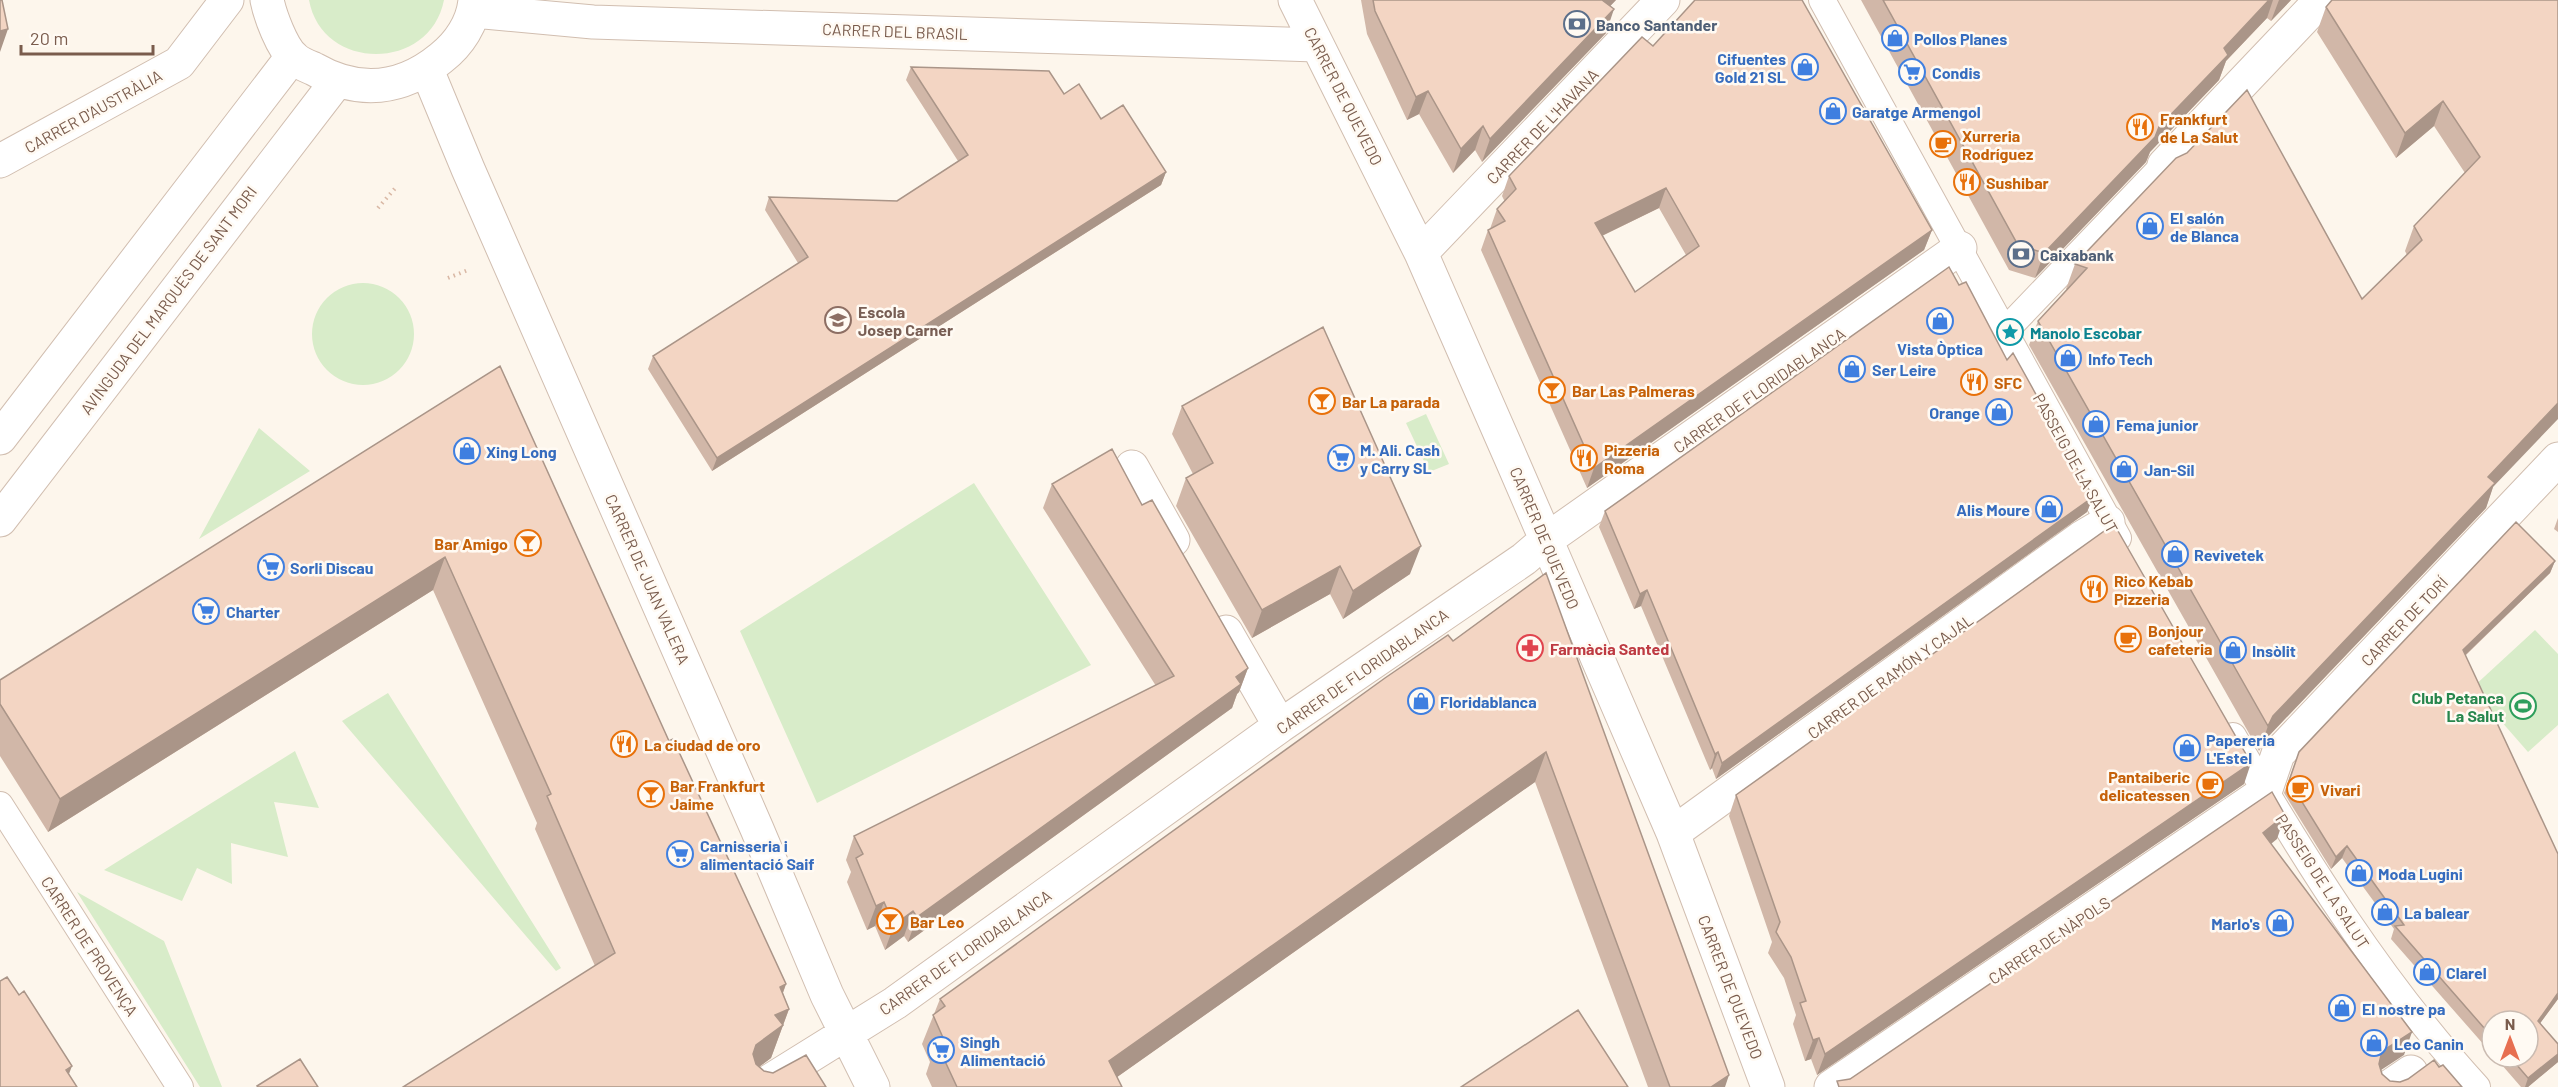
<svg xmlns="http://www.w3.org/2000/svg" width="2558" height="1087" font-family="Barlow,sans-serif">
<style>
.green{fill:#d8ecc9}
.lines{fill:none;stroke-linecap:round;stroke-linejoin:round}
.pedestrian-casing{stroke:#d1beb0;stroke-width:28}
.minor-casing{stroke:#d1beb0;stroke-width:35}
.path{stroke:#d9b8a5;stroke-width:4;stroke-dasharray:1.5 4.5;stroke-linecap:butt}
.pedestrian{stroke:#fff;stroke-width:26}
.minor{stroke:#fff;stroke-width:33}
.wall{fill:#d1b7a8;fill-rule:evenodd}
.shaded-wall{fill:#aa9588}
.building{fill:#f3d5c3;stroke:#aa9588;stroke-width:1.5;fill-rule:evenodd}
.labels{text-anchor:middle;dominant-baseline:central;stroke-width:5;stroke-linejoin:round;paint-order:stroke}
.service-label{font-size:16px;font-weight:bold;fill:#4e5e75;stroke:#fffaf3;text-anchor:start}
.street-label{font-size:16px;fill:#7a5c4d;stroke:#fffaf3}
.shop-label{font-size:16px;font-weight:bold;fill:#366cbe;stroke:#fffaf3;text-anchor:start}
.food-label{font-size:16px;font-weight:bold;fill:#c56008;stroke:#fffaf3;text-anchor:start}
.education-label{font-size:16px;font-weight:bold;fill:#785e54;stroke:#fffaf3;text-anchor:start}
.culture-label{font-size:16px;font-weight:bold;fill:#0d838f;stroke:#fffaf3;text-anchor:start}
.health-label{font-size:16px;font-weight:bold;fill:#be3a42;stroke:#fffaf3;text-anchor:start}
.leisure-label{font-size:16px;font-weight:bold;fill:#27864d;stroke:#fffaf3;text-anchor:end}
</style>
<rect width="100%" height="100%" fill="#fdf6ec"/>
<path class="green" d="M309 0H444C430 72 322 72 309 0Z
M312 334a51 51 0 1 1 102 0a51 51 0 1 1-102 0Z
M1426 414 1449 464 1429 472 1406 423Z
M259 428 310 471 199 539Z
M974 483 1091 665 817 803 740 631Z
M2535 630 2558 654V725L2528 752 2472 688Z
M388 693 561 968 556 971 342 721Z
M295 751 319 808 274 802 288 857 231 843 232 884 197 868 182 901 104 870Z
M77 892 164 941 222 1087H200Z"/>
<g class="lines">
<defs>
<path id="pedestrian" d="M1822 0 2118 538
M2003 333 2164 165
M2233 736C2304 859 2381 982 2477 1087
M0 805 180 1087"/>
<path id="minor" d="M267 0C270 15 282 48 294 58 299 63 307 66 314 69 359 95 402 90 441 58 459 44 473 23 475 0
M1295 0 1421 253 1513 463 1673 833 1768 1087
M474 11 593 22 1316 45
M427 70 468 169 757 829 827 995 873 1087
M0 161 179 63 227 0
M2164 165 2321 0
M1421 253 1663 0
M0 438 292 57
M1132 467 1173 540
M0 520 337 81
M1226 632 1280 726
M1673 833 2081 538 2108 522
M760 1087 895 1003 1280 726 1524 559 1546 540 1960 248
M1831 1087 2265 792 2278 754 2558 459
M2389 1087 2411 1072"/>
</defs>
<use href="#pedestrian" class="pedestrian-casing"/>
<use href="#minor" class="minor-casing"/>
<path class="path" d="M378 208 397 186
M448 278 468 270"/>
<use href="#pedestrian" class="pedestrian"/>
<use href="#minor" class="minor"/>
</g>
<path class="wall" d="M1361 0H1616L1610 6 1606 33 1482 162 1475 150 1453 173 1419 114 1407 120 1367 34Z
M1861 0H2291L2271 21 2267 18 2226 61 2219 80 2150 152 2146 162 2035 278 2009 270Z
M2558 0 2493 487 2486 508 2264 741 2259 751 2029 345 2038 321 2067 289H2066L2075 264 2362 299 2407 255 2405 251 2414 226 2465 173 2434 126 2396 158 2317 32 2326 7Z
M1653 46 1932 230 1924 250 1587 488 1481 250 1488 230 1490 229 1497 209 1505 202 1502 196 1509 176ZM1659 208 1686 255 1635 292 1602 236Z
M911 67 1064 94 1101 119 1166 172 1161 185 712 471 648 369 653 356 798 263 765 210 769 197 897 201 958 161 906 80Z
M1959 285 2093 497 2087 512 1716 779 1712 768 1710 770 1641 606 1634 609 1599 527 1605 511Z
M500 366 669 741 786 984 783 993 789 1009 771 1058 759 1067 764 1071 403 1087 595 966 535 829 537 823 433 590 48 832 0 756V680Z
M1182 406 1410 574 1343 619 1330 594 1252 638 1176 506 1186 478 1193 474 1172 434Z
M1052 484 1142 505 1248 668 1239 692 1237 694 1232 708 908 942 904 936 885 950 875 926 867 930 847 882 851 872 846 860 854 836 1156 686 1043 508Z
M2558 518V532L2554 529Z
M2555 561 2550 573 2465 656 2558 999 2540 1023 2558 1044V1062L2528 1087H2521L2495 1057H2528L2492 1021V1054L2391 939 2394 929 2342 858 2331 869 2284 793 2299 752Z
M1546 573 1725 1087H1648L1535 782 1117 1077 1122 1087H932L926 1074 930 1062 922 1044 940 999 1453 641Z
M2244 784 1817 1075 1811 1059 1805 1061 1793 1024 1796 1015 1784 978 1768 953 1772 942 1729 816 1736 795Z"/>
<path class="shaded-wall" d="M1602 0H1616L1594 23Z
M2269 0H2273L2267 18 2226 61 2219 80 2150 152 2146 162 2035 278 2044 253 2159 127 2224 48Z
M2279 0H2291L2271 21Z
M1614 9 1606 33 1482 162 1490 139Z
M8 29 0 52V31Z
M1428 91 1419 114 1407 120 1416 97Z
M2443 101 2434 126 2396 158 2405 133Z
M1483 126 1475 150 1453 173 1461 149Z
M1166 172 1161 185 712 471 717 458Z
M1666 188 1659 208 1587 243 1595 223Z
M1932 230 1924 250 1587 488 1594 468Z
M2558 403V419L2493 487 2486 508 2264 741 2259 751 2268 726 2273 716 2488 477Z
M2093 497 2087 512 1716 779 1722 763Z
M1421 546 1410 574 1343 619 1353 591Z
M445 557 433 590 48 832 60 799Z
M2555 561 2550 573 2458 662 2463 650Z
M1340 566 1330 594 1252 638 1262 610Z
M1647 590 1641 606 1634 609 1640 594Z
M1248 668 1239 692 1237 694 1232 708 908 942 917 917Z
M1546 752 1535 782 1103 1087 1109 1061Z
M1718 752 1712 768 1710 770 1715 754Z
M2251 763 2244 784 1817 1075 1825 1054Z
M2285 815 2277 839 2255 857 2263 833Z
M2347 846 2342 858 2331 869 2336 857Z
M884 902 875 926 867 930 876 906Z
M913 911 904 936 885 950 894 925Z
M786 984 774 1017 780 987Z
M2558 993V999L2533 1033 2538 1021Z
M789 1009 771 1058 744 1078 756 1045 775 1015Z
M2412 1032 2404 1055 2378 1072 2372 1078 2381 1055 2387 1048Z
M1819 1038 1811 1059 1805 1061 1813 1040Z
M2558 1054V1062L2528 1087H2525L2528 1078Z
M72 1066 64 1087 66 1070Z
M1729 1075 1725 1087H1711Z"/>
<path class="building" d="M0 0H2L8 29 0 31Z
M1373 0H1602L1614 9 1490 139 1483 126 1461 149 1428 91 1416 97 1375 11Z
M1695 0H1802L1932 230 1594 468 1488 230 1505 221 1497 209 1516 189 1509 176 1642 37 1653 46ZM1666 188 1699 246 1635 292 1595 223Z
M1883 0H2269L2224 48 2228 55 2159 127 2155 137 2044 253 2018 245Z
M2332 0H2558V403L2488 477 2495 483 2273 716 2268 726 2038 321 2087 268 2075 264 2176 158 2187 153 2247 90 2362 299 2422 240 2414 226 2480 157 2443 101 2405 133 2326 7Z
M911 67 1049 71 1064 94 1079 84 1101 119 1123 105 1166 172 717 458 653 356 808 257 769 197 897 201 968 155Z
M1949 267 1959 285 1966 282 2007 360 2013 353 2093 497 1722 763 1718 752 1715 754 1647 590 1640 594 1605 511Z
M1323 327 1421 546 1353 591 1340 566 1262 610 1186 478 1213 463 1182 406Z
M500 366 669 741 673 739 786 984 780 987 789 1009 775 1015 783 1025 756 1045 753 1054 756 1064 764 1071 773 1073 806 1055 826 1087H403L615 953 547 796 551 794 445 557 60 799 0 704V680Z
M1112 449 1142 505 1152 500 1248 668 1236 677 1241 684 917 917 913 911 894 925 884 902 876 906 856 858 863 854 854 836 1174 676 1052 484Z
M2516 522 2555 561 2463 650 2558 854V993L2538 1021 2558 1044V1054L2528 1078 2510 1057H2528V1021H2492V1037L2395 926 2404 925 2347 846 2336 857 2289 781 2299 752Z
M2114 524 2251 763 1825 1054 1819 1038 1813 1040 1800 1003 1806 1001 1791 957 1776 932 1780 922 1736 795Z
M1546 573 1729 1075 1711 1087H1670L1546 752 1109 1061 1122 1087H957L937 1044 944 1040 933 1015 945 1006 940 999 1385 678 1448 635 1453 641Z
M2272 792 2285 815 2263 833 2412 1032 2387 1048 2381 1055 2379 1064 2382 1074 2390 1081 2400 1082 2408 1079 2434 1060 2439 1067 2443 1065 2462 1087H1839L1837 1081 1850 1079Z
M7 977 19 995 24 991 72 1066 66 1070 77 1087H0V981Z
M1578 1010 1628 1087H1461Z
M300 1059 318 1087H258L257 1086Z"/>
<defs>
<symbol id="bank-ring" viewBox="-11 -11 22 22"><circle r="9.5" fill="#fffaf3" stroke="#5c6f8a" stroke-width="1.5"/><path d="M-6-4H6V4H-6ZM0-2.3a2.3 2.3 0 1 0 0 4.6a2.3 2.3 0 1 0 0-4.6Z" fill="#5c6f8a"/></symbol>
<symbol id="shop-ring" viewBox="-11 -11 22 22"><circle r="9.5" fill="#fffaf3" stroke="#3f7fe0" stroke-width="1.5"/><path d="M-5-2.5h2.3a2.7 3.5 0 0 1 5.4 0H5L5.5 6h-11ZM-1.5-2.5h3a1.5 2.3 0 0 0-3 0Z" fill="#3f7fe0"/></symbol>
<symbol id="supermarket-ring" viewBox="-11 -11 22 22"><circle r="9.5" fill="#fffaf3" stroke="#3f7fe0" stroke-width="1.5"/><path d="M-6-5.5h2.5l.6 2H6L4.5 2H-2.5L-4.4-4H-6ZM-1.5 3.2a1.3 1.3 0 1 0 .1 0ZM3 3.2a1.3 1.3 0 1 0 .1 0Z" fill="#3f7fe0"/></symbol>
<symbol id="restaurant-ring" viewBox="-11 -11 22 22"><circle r="9.5" fill="#fffaf3" stroke="#e8710a" stroke-width="1.5"/><path d="M-5-6h1v4h1v-4h1v4h1v-4h1v5L-1.5 .5V6h-2V.5L-5-1ZM5-6V6H3V1.5H1.5Q1.5-4 5-6Z" fill="#e8710a"/></symbol>
<symbol id="cafe-ring" viewBox="-11 -11 22 22"><circle r="9.5" fill="#fffaf3" stroke="#e8710a" stroke-width="1.5"/><path d="M-5.5-4.5H6V0H3Q3 3.5 0 3.5H-2.5Q-5.5 3.5-5.5 0ZM3-3.2v2h1.7v-2ZM-6 4.5H4V6H-6Z" fill="#e8710a"/></symbol>
<symbol id="school-ring" viewBox="-11 -11 22 22"><circle r="9.5" fill="#fffaf3" stroke="#8d6e63" stroke-width="1.5"/><path d="M0-5L7-2L0 1L-7-2ZM-4 1L0 2.5L4 1V4Q0 6-4 4Z" fill="#8d6e63"/></symbol>
<symbol id="sight-ring" viewBox="-11 -11 22 22"><circle r="9.5" fill="#fffaf3" stroke="#0f9aa8" stroke-width="1.5"/><path d="M0-6L1.8-2.2L6-1.7L2.9 1.2L3.7 5.4L0 3.3L-3.7 5.4L-2.9 1.2L-6-1.7L-1.8-2.2Z" fill="#0f9aa8"/></symbol>
<symbol id="bar-ring" viewBox="-11 -11 22 22"><circle r="9.5" fill="#fffaf3" stroke="#e8710a" stroke-width="1.5"/><path d="M-6-5H6L.8 .8V4.5H3.5V6h-7V4.5H-.8V.8Z" fill="#e8710a"/></symbol>
<symbol id="pharmacy-ring" viewBox="-11 -11 22 22"><circle r="9.5" fill="#fffaf3" stroke="#e0444e" stroke-width="1.5"/><path d="M-2-6h4v4h4v4h-4v4h-4v-4h-4v-4h4Z" fill="#e0444e"/></symbol>
<symbol id="stadium-ring" viewBox="-11 -11 22 22"><circle r="9.5" fill="#fffaf3" stroke="#2e9e5b" stroke-width="1.5"/><path d="M0-5a6.5 5 0 1 0 0 10a6.5 5 0 1 0 0-10ZM-3.5-1.8h7v3.6h-7Z" fill="#2e9e5b"/></symbol>
</defs>
<g fill-rule="evenodd">
<use href="#bank-ring" x="1562" y="9" width="30" height="30"/>
<use href="#shop-ring" x="1880" y="23" width="30" height="30"/>
<use href="#shop-ring" x="1790" y="52" width="30" height="30"/>
<use href="#supermarket-ring" x="1897" y="57" width="30" height="30"/>
<use href="#shop-ring" x="1818" y="96" width="30" height="30"/>
<use href="#restaurant-ring" x="2125" y="112" width="30" height="30"/>
<use href="#cafe-ring" x="1928" y="129" width="30" height="30"/>
<use href="#restaurant-ring" x="1952" y="167" width="30" height="30"/>
<use href="#shop-ring" x="2135" y="211" width="30" height="30"/>
<use href="#bank-ring" x="2006" y="239" width="30" height="30"/>
<use href="#school-ring" x="823" y="305" width="30" height="30"/>
<use href="#shop-ring" x="1925" y="306" width="30" height="30"/>
<use href="#sight-ring" x="1995" y="317" width="30" height="30"/>
<use href="#shop-ring" x="2053" y="343" width="30" height="30"/>
<use href="#shop-ring" x="1837" y="354" width="30" height="30"/>
<use href="#restaurant-ring" x="1959" y="367" width="30" height="30"/>
<use href="#bar-ring" x="1537" y="375" width="30" height="30"/>
<use href="#bar-ring" x="1307" y="386" width="30" height="30"/>
<use href="#shop-ring" x="1984" y="397" width="30" height="30"/>
<use href="#shop-ring" x="2081" y="409" width="30" height="30"/>
<use href="#shop-ring" x="452" y="436" width="30" height="30"/>
<use href="#supermarket-ring" x="1326" y="443" width="30" height="30"/>
<use href="#restaurant-ring" x="1569" y="443" width="30" height="30"/>
<use href="#shop-ring" x="2109" y="454" width="30" height="30"/>
<use href="#shop-ring" x="2034" y="494" width="30" height="30"/>
<use href="#bar-ring" x="513" y="528" width="30" height="30"/>
<use href="#shop-ring" x="2160" y="539" width="30" height="30"/>
<use href="#supermarket-ring" x="256" y="552" width="30" height="30"/>
<use href="#restaurant-ring" x="2079" y="574" width="30" height="30"/>
<use href="#supermarket-ring" x="191" y="596" width="30" height="30"/>
<use href="#cafe-ring" x="2113" y="624" width="30" height="30"/>
<use href="#pharmacy-ring" x="1515" y="633" width="30" height="30"/>
<use href="#shop-ring" x="2218" y="635" width="30" height="30"/>
<use href="#shop-ring" x="1406" y="686" width="30" height="30"/>
<use href="#stadium-ring" x="2508" y="691" width="30" height="30"/>
<use href="#restaurant-ring" x="609" y="729" width="30" height="30"/>
<use href="#shop-ring" x="2172" y="733" width="30" height="30"/>
<use href="#cafe-ring" x="2195" y="770" width="30" height="30"/>
<use href="#cafe-ring" x="2285" y="774" width="30" height="30"/>
<use href="#bar-ring" x="636" y="779" width="30" height="30"/>
<use href="#supermarket-ring" x="665" y="839" width="30" height="30"/>
<use href="#shop-ring" x="2344" y="858" width="30" height="30"/>
<use href="#shop-ring" x="2370" y="897" width="30" height="30"/>
<use href="#bar-ring" x="875" y="906" width="30" height="30"/>
<use href="#shop-ring" x="2265" y="908" width="30" height="30"/>
<use href="#shop-ring" x="2412" y="957" width="30" height="30"/>
<use href="#shop-ring" x="2327" y="993" width="30" height="30"/>
<use href="#shop-ring" x="2359" y="1028" width="30" height="30"/>
<use href="#supermarket-ring" x="926" y="1035" width="30" height="30"/>
</g>
<g class="labels">
<g class="service-label">
<text x="1596" y="24">Banco Santander</text>
<text x="2040" y="254">Caixabank</text>
</g>
<g class="street-label">
<text transform="translate(895 31) rotate(2)">CARRER DEL BRASIL</text>
<text transform="translate(1344 96) rotate(63)">CARRER DE QUEVEDO</text>
<text transform="translate(93 111) rotate(-29)">CARRER D'AUSTRÀLIA</text>
<text transform="translate(1542 126) rotate(-46)">CARRER DE L'HAVANA</text>
<text transform="translate(168 300) rotate(-53)">AVINGUDA DEL MARQUÈS DE SANT MORI</text>
<text transform="translate(1759 390) rotate(-35)">CARRER DE FLORIDABLANCA</text>
<text transform="translate(2076 463) rotate(61)">PASSEIG DE LA SALUT</text>
<text transform="translate(1545 538) rotate(67)">CARRER DE QUEVEDO</text>
<text transform="translate(648 579) rotate(66)">CARRER DE JUAN VALERA</text>
<text transform="translate(2404 621) rotate(-46)">CARRER DE TORÍ</text>
<text transform="translate(1362 671) rotate(-35)">CARRER DE FLORIDABLANCA</text>
<text transform="translate(1890 676) rotate(-36)">CARRER DE RAMÓN Y CAJAL</text>
<text transform="translate(2323 881) rotate(57)">PASSEIG DE LA SALUT</text>
<text transform="translate(2049 940) rotate(-34)">CARRER DE NÀPOLS</text>
<text transform="translate(90 946) rotate(57)">CARRER DE PROVENÇA</text>
<text transform="translate(965 952) rotate(-35)">CARRER DE FLORIDABLANCA</text>
<text transform="translate(1731 987) rotate(69)">CARRER DE QUEVEDO</text>
</g>
<g class="shop-label">
<text x="1914" y="38">Pollos Planes</text>
<text x="1786" y="58" text-anchor="end">Cifuentes<tspan x="1786" dy="18">Gold 21 SL</tspan></text>
<text x="1932" y="72">Condis</text>
<text x="1852" y="111">Garatge Armengol</text>
<text x="2170" y="217">El salón<tspan x="2170" dy="18">de Blanca</tspan></text>
<text x="1940" y="348" text-anchor="middle">Vista Òptica</text>
<text x="2088" y="358">Info Tech</text>
<text x="1872" y="369">Ser Leire</text>
<text x="1980" y="412" text-anchor="end">Orange</text>
<text x="2116" y="424">Fema junior</text>
<text x="1360" y="449">M. Ali. Cash<tspan x="1360" dy="18">y Carry SL</tspan></text>
<text x="486" y="451">Xing Long</text>
<text x="2144" y="469">Jan-Sil</text>
<text x="2030" y="509" text-anchor="end">Alis Moure</text>
<text x="2194" y="554">Revivetek</text>
<text x="290" y="567">Sorli Discau</text>
<text x="226" y="611">Charter</text>
<text x="2252" y="650">Insòlit</text>
<text x="1440" y="701">Floridablanca</text>
<text x="2206" y="739">Papereria<tspan x="2206" dy="18">L'Estel</tspan></text>
<text x="700" y="845">Carnisseria i<tspan x="700" dy="18">alimentació Saif</tspan></text>
<text x="2378" y="873">Moda Lugini</text>
<text x="2404" y="912">La balear</text>
<text x="2260" y="923" text-anchor="end">Marlo's</text>
<text x="2446" y="972">Clarel</text>
<text x="2362" y="1008">El nostre pa</text>
<text x="960" y="1041">Singh<tspan x="960" dy="18">Alimentació</tspan></text>
<text x="2394" y="1043">Leo Canin</text>
</g>
<g class="food-label">
<text x="2160" y="118">Frankfurt<tspan x="2160" dy="18">de La Salut</tspan></text>
<text x="1962" y="135">Xurreria<tspan x="1962" dy="18">Rodríguez</tspan></text>
<text x="1986" y="182">Sushibar</text>
<text x="1994" y="382">SFC</text>
<text x="1572" y="390">Bar Las Palmeras</text>
<text x="1342" y="401">Bar La parada</text>
<text x="1604" y="449">Pizzeria<tspan x="1604" dy="18">Roma</tspan></text>
<text x="508" y="543" text-anchor="end">Bar Amigo</text>
<text x="2114" y="580">Rico Kebab<tspan x="2114" dy="18">Pizzeria</tspan></text>
<text x="2148" y="630">Bonjour<tspan x="2148" dy="18">cafeteria</tspan></text>
<text x="644" y="744">La ciudad de oro</text>
<text x="2190" y="776" text-anchor="end">Pantaiberic<tspan x="2190" dy="18">delicatessen</tspan></text>
<text x="670" y="785">Bar Frankfurt<tspan x="670" dy="18">Jaime</tspan></text>
<text x="2320" y="789">Vivari</text>
<text x="910" y="921">Bar Leo</text>
</g>
<g class="education-label">
<text x="858" y="311">Escola<tspan x="858" dy="18">Josep Carner</tspan></text>
</g>
<g class="culture-label">
<text x="2030" y="332">Manolo Escobar</text>
</g>
<g class="health-label">
<text x="1550" y="648">Farmàcia Santed</text>
</g>
<g class="leisure-label">
<text x="2504" y="697">Club Petanca<tspan x="2504" dy="18">La Salut</tspan></text>
</g>
</g>
<g transform="translate(2510 1039)"><circle r="28" fill="#fffaf3" stroke="#cabbb1" stroke-width="1.5"/>
<path d="M0-4.5L10 22L0 15L-10 22Z" fill="#e76f51"/>
<text y="-9" font-size="16" font-weight="bold" text-anchor="middle" fill="#7a5c4d">N</text>
</g>
<path d="M21 45v9h132v-9" fill="none" stroke="#7a5c4d" stroke-width="3"/>
<text x="30" y="45" font-size="18" fill="#7a5c4d" stroke="#fffaf3" stroke-width="4.5" paint-order="stroke">20 m</text>
</svg>
